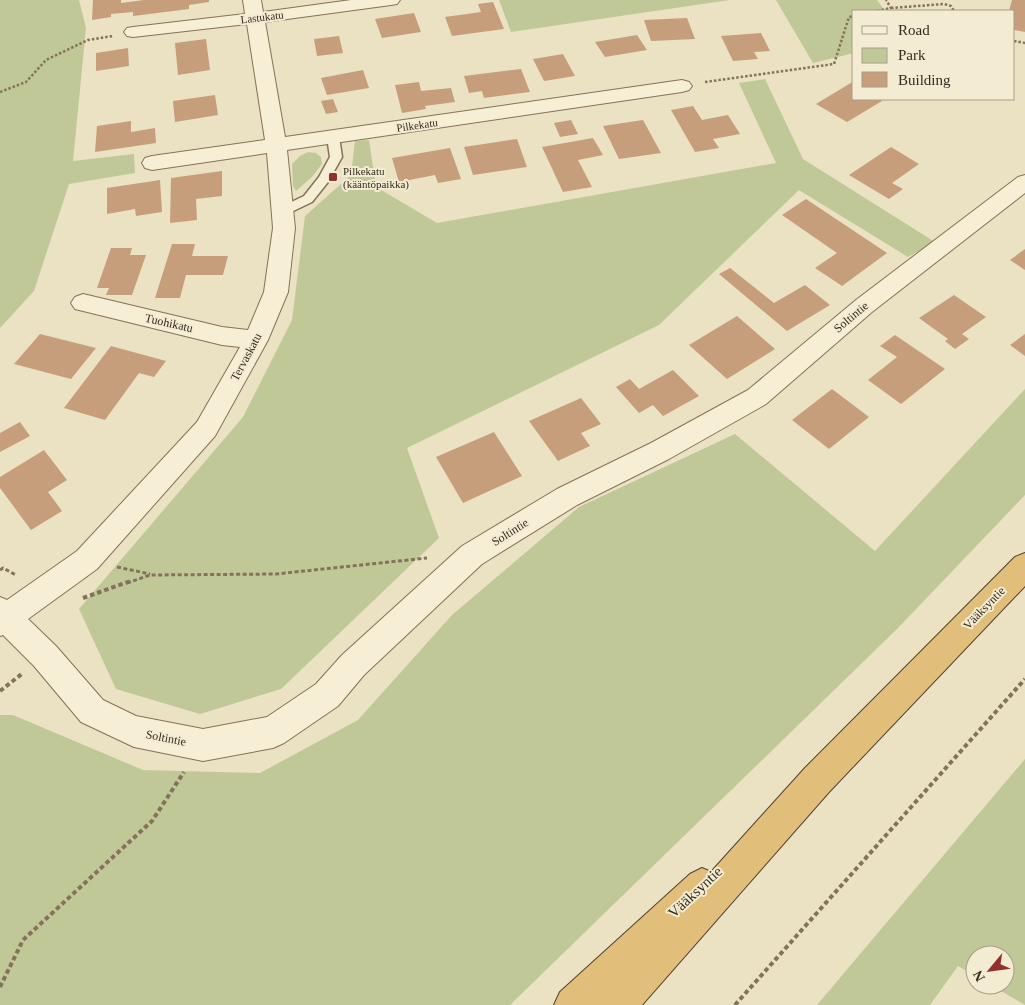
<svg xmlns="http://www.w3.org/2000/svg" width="1025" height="1005" font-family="'Times New Roman',serif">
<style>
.green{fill:#c0c897}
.building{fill:#c79e7b}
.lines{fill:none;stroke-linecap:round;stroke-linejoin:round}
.service-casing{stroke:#84725b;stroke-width:3}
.minor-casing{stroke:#84725b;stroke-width:2}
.trunk-casing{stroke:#52412f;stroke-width:2}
.path-far2{stroke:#84725b;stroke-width:2.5;stroke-dasharray:2.5 2;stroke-linecap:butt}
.path-far1{stroke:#84725b;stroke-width:3;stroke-dasharray:4 2.5;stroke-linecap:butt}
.path{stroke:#84725b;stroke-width:4;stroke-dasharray:4.5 3;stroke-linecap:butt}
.service{fill:#f6eed5;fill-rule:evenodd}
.minor{fill:#f6eed5;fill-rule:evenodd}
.trunk{fill:#e1be7a;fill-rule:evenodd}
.poi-dot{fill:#8f322f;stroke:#f3ebd2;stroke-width:2}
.labels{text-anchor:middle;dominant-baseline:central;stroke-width:4;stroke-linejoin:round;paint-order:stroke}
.far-street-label{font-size:11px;fill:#352a1e;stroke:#f3ebd2}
.far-poi-label{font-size:11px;fill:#352a1e;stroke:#f3ebd2;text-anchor:start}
.street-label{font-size:12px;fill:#352a1e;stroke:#f3ebd2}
.near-street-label{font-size:15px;fill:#352a1e;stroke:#f3ebd2}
</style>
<rect width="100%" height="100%" fill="#ebe1c3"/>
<path class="green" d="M0 0H79L86 28 73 161 134 154 135 173 69 184 34 291 0 328Z
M499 0H730L511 32Z
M776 0H877L885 11H854V53L813 63Z
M765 79 803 159 935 242 908 257 799 190 659 325 407 448 439 538 281 689 200 714 116 689 79 609 243 417 292 320 305 216 351 175 355 141 369 140 376 187 437 223 776 163 739 83Z
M308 152 316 153 321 157 322 164 312 177 296 191 293 186 292 164 300 156Z
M1025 389V495L898 628 510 1005H0V715H13L143 770 260 773 358 720 452 615 579 507 735 434 875 551Z
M1025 759V1005L991 985H1005V955H975V976L958 966 930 1005H817Z"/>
<path class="building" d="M93 0H121V3L144 0H209V2L189 5V9L133 16V12L111 14V17L92 20Z
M1012 0H1025V32L1014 30V11H1009Z
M493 2 504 29 452 36 445 17 481 12 478 4Z
M414 13 421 32 382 38 375 19Z
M687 18 695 39 651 41 644 20Z
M761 33 770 51 754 52 758 59 733 61 721 36Z
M637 35 647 50 605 57 595 42Z
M339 36 343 53 317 56 314 39Z
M206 39 210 70 178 75 175 43Z
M128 48 129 66 96 71V53Z
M563 54 575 76 544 81 533 59Z
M521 69 530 92 484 98 482 91 469 93 464 76Z
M363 70 369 88 327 95 321 78Z
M854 81V99H878L882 101 847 122 816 104Z
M419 82 421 91 451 88 455 102 425 106 426 109 402 113 395 85Z
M215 95 218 115 175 122 173 101Z
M333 99 338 112 326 114 321 101Z
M693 106 702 120 728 115 740 134 713 139 719 148 695 152 671 110Z
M571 120 578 134 560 137 554 123Z
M643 120 661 153 619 159 603 126Z
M131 121V132L155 128 156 143 95 152 97 126Z
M593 138 603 155 578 160 592 187 563 192 542 147Z
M517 139 527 167 473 175 464 147Z
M891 147 919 164 892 183 903 189 889 199 849 175Z
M450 148 461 179 438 183 435 175 399 182 392 158Z
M222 171V196L196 199 197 220 170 223 171 178Z
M160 180 162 212 136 216 135 209 107 214V188Z
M806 199 887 253 842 286 815 268 837 253 782 215Z
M172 244H195L192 256H228L223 275H186L180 298H155Z
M111 248H132L130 255H146L132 295H106L109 288H97Z
M1025 249V270L1010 260Z
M730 268 774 303 805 285 830 305 787 331 719 274Z
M954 295 986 317 962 334 969 339 955 349 945 341 948 339 919 318Z
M737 316 775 349 727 379 689 345Z
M40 334 96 348 71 379 14 364Z
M1025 334V356L1010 345Z
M895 335 945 369 901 404 868 380 897 357 880 346Z
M111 346 166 361 154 377 139 373 105 420 64 408Z
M673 370 699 396 663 416 653 405 639 413 616 387 630 379 639 389Z
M832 389 869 417 829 449 792 420Z
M581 398 601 424 581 433 590 446 558 461 529 421Z
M20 422 30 436 0 452V433Z
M494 432 522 476 463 503 436 457Z
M44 450 67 480 48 492 62 511 31 530 0 488V477Z"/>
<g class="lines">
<defs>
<path id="service" d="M333 134 339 137 342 157 328 182 312 202 287 214H279L277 211 279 208 304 196 319 177 330 157 327 137Z"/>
<path id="minor" d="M243 0H261L263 12 351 0H400L397 4 391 5 265 22 285 137 682 80 689 82 692 86 689 90 682 92 287 150 295 228 288 292 268 340 215 436 97 569 28 619 56 646 103 700 136 716 203 729 267 717 316 684 342 655 462 546 557 489 651 443 748 390 856 300 1018 177 1025 175V193L872 312 766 404 669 459 577 505 482 564 364 675 338 706 284 743 273 748 203 761 134 747 81 722 34 666 3 635 0 636V597L7 600 77 551 197 422 240 347 222 345 75 309 71 303 75 297 83 294 222 327 248 330 264 292 273 228 267 153 152 170 145 168 142 163 145 158 152 156 265 140 247 24 133 37 127 36 124 32 127 28 133 27 245 14Z"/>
<path id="trunk" d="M1025 553V586L829 792 642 1005H554L560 992 690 874 702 868 711 872 805 768 1015 557Z"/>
</defs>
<use href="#service" class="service-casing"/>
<use href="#minor" class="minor-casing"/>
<use href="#trunk" class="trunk-casing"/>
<path class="path-far2" d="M891 8 944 4 951 6 954 11
M877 11 891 8 886 0
M1014 41 1025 43
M705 82 834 64 849 17 854 16
M0 92 26 82 46 60 88 40 113 36"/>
<path class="path-far1" d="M117 567 150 574
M0 570 3 568 16 575
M127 583 150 575 276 574 427 558"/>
<path class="path" d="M83 598 131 581
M0 691 23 673
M0 987 23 940 152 821 184 772
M735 1005 1025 679"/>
<use href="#service" class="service"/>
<use href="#minor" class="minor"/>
<use href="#trunk" class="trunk"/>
</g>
<rect class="poi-dot" x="328" y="172" width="10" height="10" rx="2.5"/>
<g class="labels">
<g class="far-street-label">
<text transform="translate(262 17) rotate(-7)">Lastukatu</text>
<text transform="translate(417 125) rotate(-8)">Pilkekatu</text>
</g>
<g class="far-poi-label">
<text x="343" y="171">Pilkekatu<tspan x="343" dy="13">(kääntöpaikka)</tspan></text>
</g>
<g class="street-label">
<text transform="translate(851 317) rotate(-40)">Soltintie</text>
<text transform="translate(169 323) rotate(13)">Tuohikatu</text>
<text transform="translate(246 357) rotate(-62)">Tervaskatu</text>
<text transform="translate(510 532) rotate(-32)">Soltintie</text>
<text transform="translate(984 608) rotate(-46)">Vääksyntie</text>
<text transform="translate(166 738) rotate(11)">Soltintie</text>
</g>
<g class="near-street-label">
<text transform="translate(695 892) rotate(-43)">Vääksyntie</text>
</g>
</g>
<rect x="852" y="10" width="162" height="90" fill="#f3ebd2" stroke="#a79e8a"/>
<rect x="862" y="26" width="25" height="8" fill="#f6eed5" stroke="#a79e8a"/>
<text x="898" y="35" font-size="15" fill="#352a1e">Road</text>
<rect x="862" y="48" width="25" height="15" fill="#c0c897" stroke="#a79e8a"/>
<text x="898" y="60" font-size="15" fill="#352a1e">Park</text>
<rect x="862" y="72" width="25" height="15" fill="#c79e7b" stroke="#a79e8a"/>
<text x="898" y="85" font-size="15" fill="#352a1e">Building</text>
<g transform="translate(990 970) rotate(241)"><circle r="24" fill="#f3ebd2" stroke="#a79e8a"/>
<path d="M0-4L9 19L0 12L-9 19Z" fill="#8f322f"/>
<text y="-8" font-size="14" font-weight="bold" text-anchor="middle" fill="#352a1e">N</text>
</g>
</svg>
